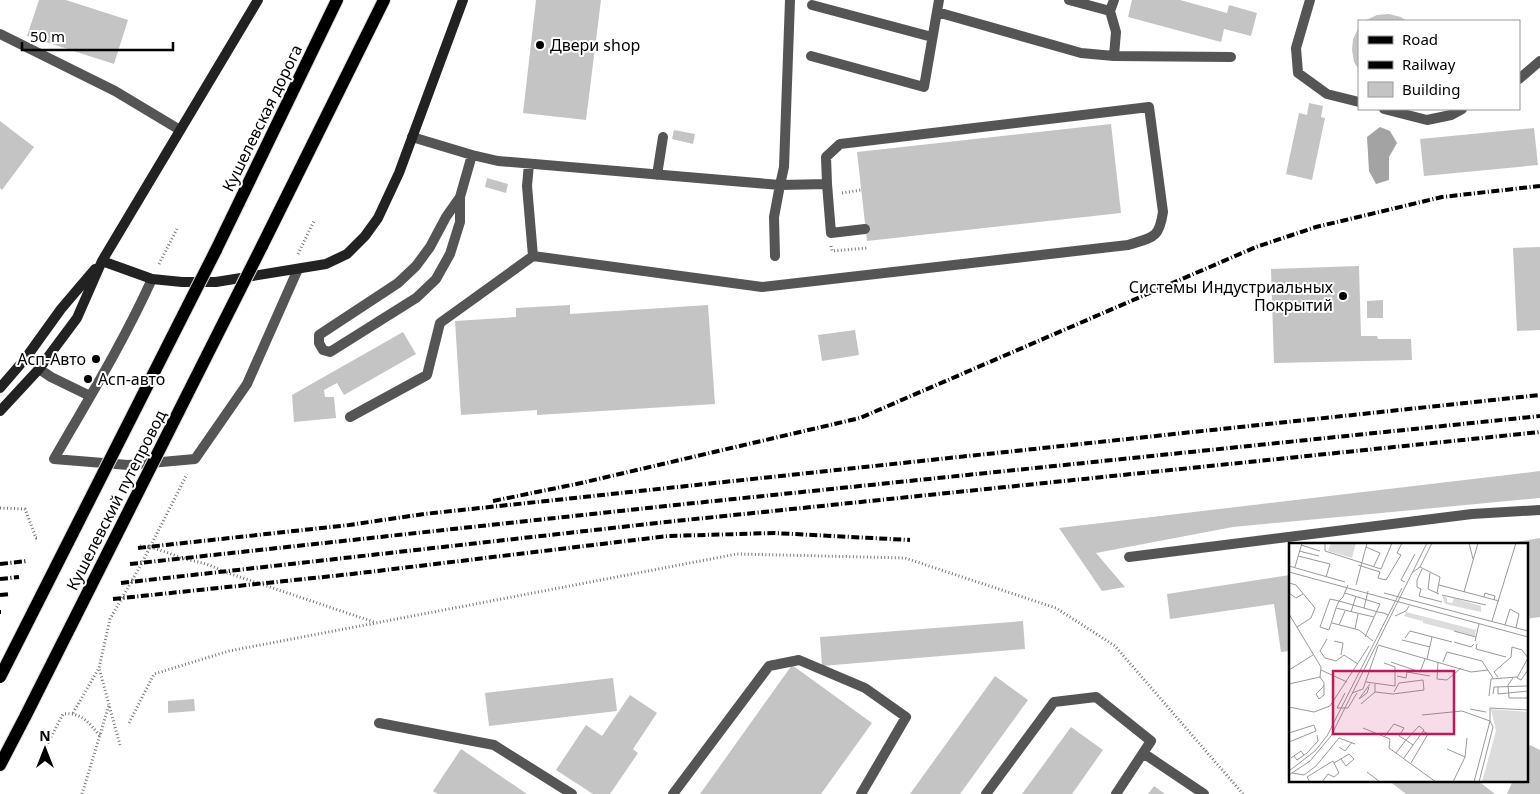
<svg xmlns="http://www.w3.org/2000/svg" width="1540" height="794" font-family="'Noto Sans',sans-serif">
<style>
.water{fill:#a3a3a3}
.building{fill:#c4c4c4}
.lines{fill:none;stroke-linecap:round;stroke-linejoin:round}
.primary-casing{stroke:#dbdbdb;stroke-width:14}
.path{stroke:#777;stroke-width:3;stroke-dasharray:1 2.5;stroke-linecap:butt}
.lane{stroke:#555;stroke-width:10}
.secondary{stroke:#222;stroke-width:10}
.primary{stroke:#000;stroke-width:12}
.rail{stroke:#000;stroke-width:4;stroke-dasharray:8 2.5 1 2.5;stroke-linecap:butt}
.primary-bridge-casing{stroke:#dbdbdb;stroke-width:14;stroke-linecap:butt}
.primary-bridge{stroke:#000;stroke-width:12}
.poi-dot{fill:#000;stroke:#fff;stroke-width:2}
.labels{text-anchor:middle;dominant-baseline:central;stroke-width:4;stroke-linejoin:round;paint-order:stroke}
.poi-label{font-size:16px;fill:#000;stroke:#fff;text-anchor:start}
.street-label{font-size:16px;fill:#000;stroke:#fff}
.inset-road{fill:none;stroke:#999;stroke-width:1}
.view{fill:#c2185b;fill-opacity:0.15;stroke:#c2185b;stroke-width:2.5}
.inset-edge{fill:none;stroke:#000;stroke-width:2.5}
</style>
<rect width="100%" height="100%" fill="#fff"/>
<path class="water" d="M1380 127 1390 131 1397 143 1389 157V180L1376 184 1369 171 1367 137Z"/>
<path class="building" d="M39 0H66L128 20 114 64 27 36Z
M536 0H601L586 120 523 113Z
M1132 0H1180L1227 13 1229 5 1257 13 1251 36 1224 29 1221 42 1128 17Z
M1389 14 1401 17 1406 21H1364L1377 15Z
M1359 27V70L1354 62 1352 50 1353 39Z
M1309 103 1323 106 1321 117 1325 118 1312 180 1286 174 1299 113 1307 115Z
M0 121 34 147 2 190 0 188Z
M1111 124 1121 213 867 241 857 152Z
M1534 128 1538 165 1424 176 1420 139Z
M674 130 695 134 693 144 672 139Z
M487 178 508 184 506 193 485 187Z
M1540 247V330L1517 331 1513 248Z
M1359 266 1361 336H1377L1378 339H1411L1412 360 1274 363 1271 269Z
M1383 300V318H1367V301Z
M570 305V314L708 305 715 404 537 415V410L461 415 455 321 516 317V308Z
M855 330 859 355 822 361 818 335Z
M403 332 416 354 344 395 337 383 324 390 325 397H334L336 418 294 422 292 395Z
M1540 471V498L1233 527 1096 553 1125 587 1102 591 1059 528Z
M1540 538V617L1526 619V544L1510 543Z
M1290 575V651L1281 652 1274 604 1170 619 1167 594Z
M1023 621 1025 649 822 666 820 637Z
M792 665 872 723 821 794H700Z
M995 676 1028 700 960 794H910Z
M613 678 617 711 489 726 485 693Z
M630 695 657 713 633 749 638 753 610 794H593L556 770 586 725 602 736Z
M194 699 195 711 168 713V701Z
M1071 727 1103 750 1072 794H1022Z
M1530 745 1540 750V794H1507L1513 780H1526V753Z
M461 749 527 794H438L433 791Z
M1388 780H1477L1495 794H1406Z
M1154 786 1165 794H1148Z"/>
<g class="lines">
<defs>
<path id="primary" d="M262 246 384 0
M216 250 337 0
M0 765 26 715"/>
</defs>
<use href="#primary" class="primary-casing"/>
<path class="path" d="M842 193 861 190
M831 246 832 251 867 248
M298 254 314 221
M159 264 177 229
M0 508 25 509 36 538H39
M140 546C156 547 170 554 185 559 198 562 210 564 222 571L374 622
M73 713 99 668
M129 723 154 674 229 651 737 554 905 558 1056 608 1115 646 1243 794
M120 745 99 668 110 619 142 563 187 474
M38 762 63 714C82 712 89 723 100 736
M82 794 109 705"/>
<path class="lane" d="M1069 0 1110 11 1114 0
M1310 0 1296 48 1298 73 1327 94 1359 102
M812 5 932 37
M1110 11 1116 32 1114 56
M937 12 1081 53 1114 56 1231 57
M0 34 115 91 180 130
M811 56 924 87 939 0
M1519 79 1540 61
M1384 109 1427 120 1451 115 1462 109
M412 137 472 155 498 161 780 185 784 167 790 0
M529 164 527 186 533 256 762 287 1128 245C1153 237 1159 239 1163 212L1149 107 840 144 826 157 827 184 780 185 774 217 775 256
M657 175 663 137
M827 184 831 233 865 229
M460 197V222L450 254 436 279 416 298 330 352 323 350 319 343V335L398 283 416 266 430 247 446 217 460 197 472 155
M152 279C124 341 88 400 54 459L128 465 195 459 247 384 298 269
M39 369 51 377 90 396
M350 417 427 375 440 323 533 256
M1129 557 1472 514 1540 510
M379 723 494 745 572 794
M1143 753 1204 794
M673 794 769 666 799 660 865 688 906 717 861 794
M986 794 1054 702 1096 697 1151 741 1116 794"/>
<path class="secondary" d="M102 261 152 279 182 282H216L326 264 347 254 365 236 378 218 399 173 463 0
M0 388 25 359 61 309 95 269
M0 411 39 369 77 318 102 261 258 0"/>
<use href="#primary" class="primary"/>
<path class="rail" d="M493 501 581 483 860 418 1256 247 1316 227 1442 197 1540 186
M138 548 349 525 424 514 1540 395
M0 564 27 561
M130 564 666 506 1540 416
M0 579 19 577
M121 583 666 522 1540 432
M0 595 10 594
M113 599 352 574 668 536 774 533 910 540
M0 612H1"/>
<defs>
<path id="primary-bridge" d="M0 677 216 250
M26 715 262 246"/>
</defs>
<use href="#primary-bridge" class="primary-bridge-casing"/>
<use href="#primary-bridge" class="primary-bridge"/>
</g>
<g class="poi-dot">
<circle cx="540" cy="45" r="5"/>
<circle cx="1343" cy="296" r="5"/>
<circle cx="96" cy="359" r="5"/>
<circle cx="88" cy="379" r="5"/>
</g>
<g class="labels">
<g class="poi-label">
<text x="550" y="45">Двери shop</text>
<text x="1333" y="287" text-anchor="end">Системы Индустриальных<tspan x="1333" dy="18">Покрытий</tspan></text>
<text x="86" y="359" text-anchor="end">Асп-Авто</text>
<text x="98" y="379">Асп-авто</text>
</g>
<g class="street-label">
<text transform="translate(262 118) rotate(-64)">Кушелевская дорога</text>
<text transform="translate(116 500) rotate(-63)">Кушелевский путепровод</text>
</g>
</g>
<g transform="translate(1289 543)">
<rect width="239" height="239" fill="#fff"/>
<path d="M42 0H67L63 15 39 8ZM153 52 158 55V59L163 60 165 55 192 63V69L156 61ZM117 69 187 87 186 93 134 80 133 74V78L115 73ZM202 166 239 169V239H193L207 188Z" fill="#dcdcdc"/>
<path class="inset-road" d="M36 0V8L92 26M180 0 184 16M206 0H223M12 2 31 8M77 4 91 10 85 23M10 8 30 13M9 13 41 21 37 34M69 22 91 29 89 35 97 37 112 12 108 10 113 0M0 23 56 39M6 24 13 0M131 24 151 34 148 50M92 26 103 0M133 26 128 37V44L132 46 130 53 153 59M0 29 239 94M124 29 131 24 143 0M141 30 139 46 150 51M116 39 112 37 126 11M0 40 7 42 26 65 22 75 8 84M59 42 54 54 50 58 47 65 40 87 31 84 41 56 50 58 89 69 95 70 99 72M67 42 78 0M150 42 210 58M175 49 189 0M0 50 7 55 14 51M56 50 91 61 76 94M95 50 239 88M153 52 197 62M195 54 196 50 206 53 205 57M47 65 85 74M75 65 79 48M62 69 67 53M0 71 32 124 31 134M106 73 117 68 120 63M203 78 227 0M43 80 70 87 84 98M50 82 56 68M216 82 221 66 230 71 227 85M66 86 69 71M165 88 187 94M116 95 121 88 163 99M38 96 31 108 36 115 47 118 55 112 69 121M113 97 141 104M45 98 54 100 52 112M186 98 190 81M165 99 182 104 185 101M188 101 187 106 217 114M89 102 182 129 199 127M239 115 228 135 232 137 239 127M138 116 143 94M102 119 131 129 136 116M149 119 148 136 158 137 172 125M154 119 158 109 193 118 204 135M0 127 24 112M32 127 58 139M118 129 141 133M108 133 117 135 118 129M209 134 205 129 222 114 223 104 233 107 239 115M224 135 219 142 220 155H239M77 139 106 143V124L95 120M0 141 31 134 35 140V152L30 156 27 151 35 143M86 141V149L104 151 135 147 134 137 110 140 105 149M80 144 78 150 70 156 81 141M209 144V151L239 148M56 150 48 165H59L68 150M63 150 74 146 89 103M204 151 205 144 239 143M200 153 202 136 228 134M72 161 86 149M0 164 25 169 41 163 80 103M181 166 197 169M133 172 173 168 201 178 204 184 190 239M130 183 135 187 124 202 117 197ZM74 185 101 196 100 205 147 239M0 190 25 182 27 188 0 199M95 194 105 181 115 185 110 193 117 197 107 210M50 204 56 208 63 199M158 206 176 214M5 213 8 217 18 210 29 198 28 192M2 215 12 208 15 212M115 215 124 202M45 220 60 211 65 216 57 223 52 216M122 220 139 191 134 188M0 228 26 208 38 193 113 45M78 229 91 239M3 230 15 232 27 223 50 195 66 201M0 232 21 218 42 193 138 0M21 239 18 234 44 218 50 230 45 234 39 231 33 239M164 239 176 214 178 195M185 239 201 178V165L239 167"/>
<path class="view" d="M44 128H165V191H44Z"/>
<rect width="239" height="239" class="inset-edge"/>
</g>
<rect x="1358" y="20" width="162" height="90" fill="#ffffff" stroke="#999999"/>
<rect x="1368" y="36" width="25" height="8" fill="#000000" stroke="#999999"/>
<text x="1402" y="45" font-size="15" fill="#000000">Road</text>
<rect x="1368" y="61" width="25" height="8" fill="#000000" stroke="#999999"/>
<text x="1402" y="70" font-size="15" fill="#000000">Railway</text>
<rect x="1368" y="82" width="25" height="15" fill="#c4c4c4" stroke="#999999"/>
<text x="1402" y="95" font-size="15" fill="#000000">Building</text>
<g transform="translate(45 749)" stroke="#ffffff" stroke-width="4" paint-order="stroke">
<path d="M0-4L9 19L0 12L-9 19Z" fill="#000000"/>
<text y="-8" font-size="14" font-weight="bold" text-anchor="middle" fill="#000000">N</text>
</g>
<path d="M22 42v8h151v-8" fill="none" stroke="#000000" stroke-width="2.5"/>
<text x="30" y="42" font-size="15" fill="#000000" stroke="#ffffff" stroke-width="4" paint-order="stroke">50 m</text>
</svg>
